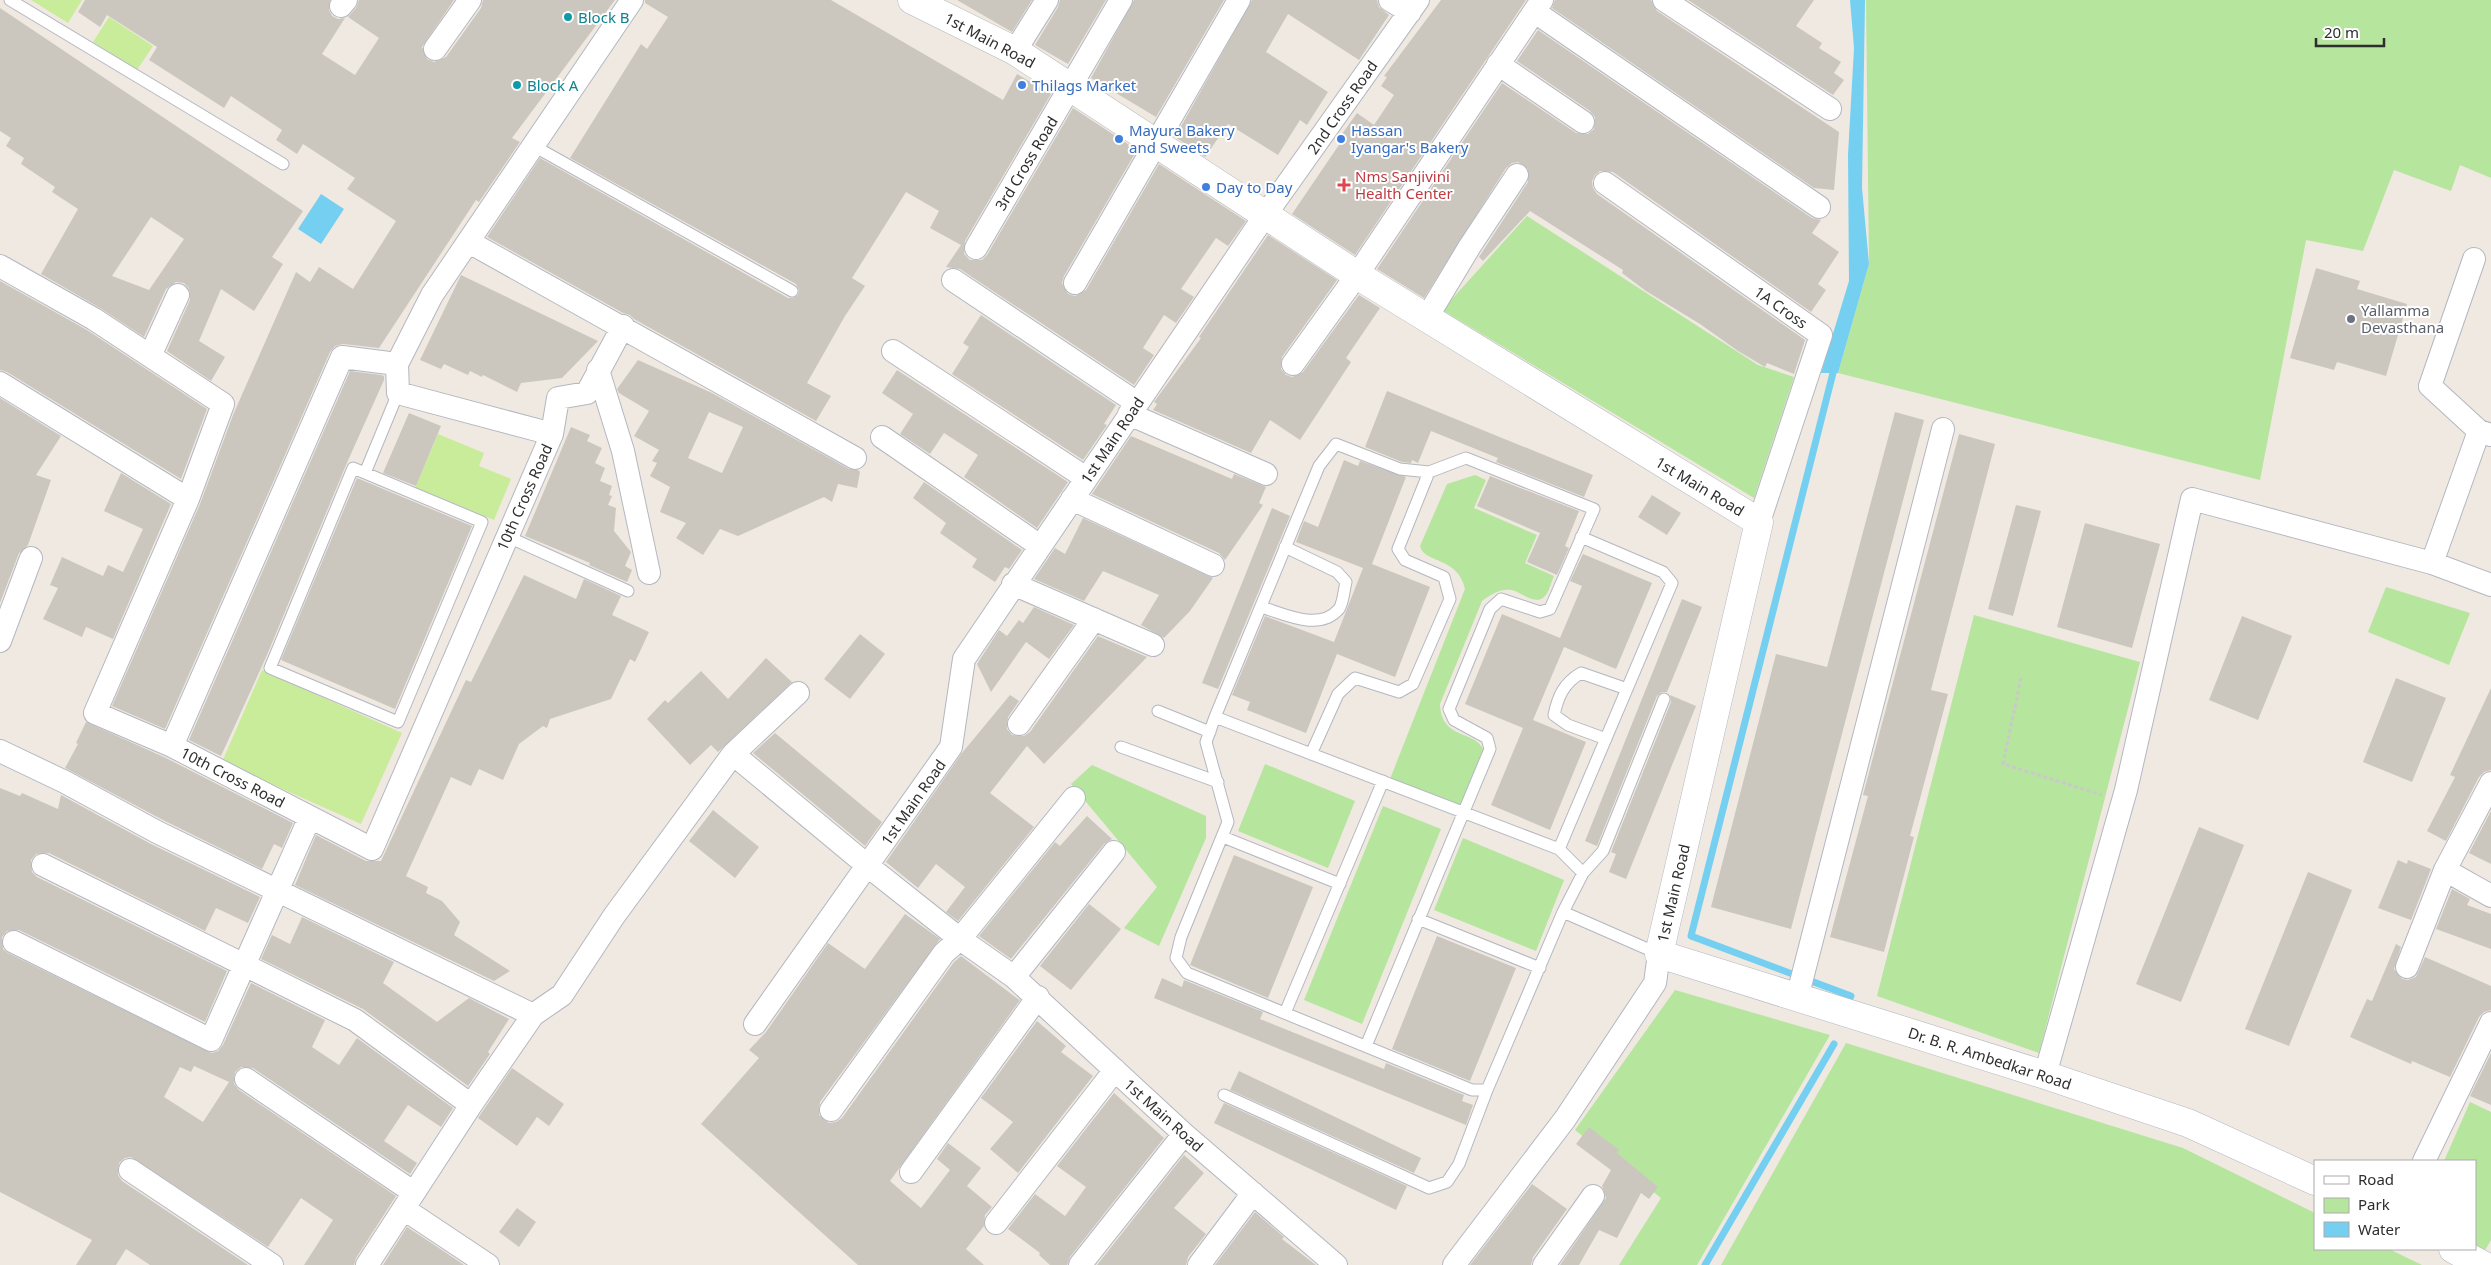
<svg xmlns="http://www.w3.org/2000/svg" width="2491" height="1265" font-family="'Noto Sans',sans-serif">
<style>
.green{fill:#b6e59e}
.pitch{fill:#c9ec9a}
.water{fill:#75cff0}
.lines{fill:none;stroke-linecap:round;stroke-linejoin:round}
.stream{stroke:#75cff0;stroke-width:7}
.building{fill:#cbc7bf;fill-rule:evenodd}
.lane-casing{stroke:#b4b7c1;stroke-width:13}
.street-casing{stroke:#b4b7c1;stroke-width:24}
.secondary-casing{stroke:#b4b7c1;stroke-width:29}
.path{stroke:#c9c9c9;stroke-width:3;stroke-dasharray:4 2.5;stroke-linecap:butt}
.lane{stroke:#fff;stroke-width:11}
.street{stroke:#fff;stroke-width:22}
.secondary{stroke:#fff;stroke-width:28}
.culture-dot{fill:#0f9aa8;stroke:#fff;stroke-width:2}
.shop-dot{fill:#3f7fe0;stroke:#fff;stroke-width:2}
.health-dot{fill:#e0444e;stroke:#fff;stroke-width:2}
.worship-dot{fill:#6b7280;stroke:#fff;stroke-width:2}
.labels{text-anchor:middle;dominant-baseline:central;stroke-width:4;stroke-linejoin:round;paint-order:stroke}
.culture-label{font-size:15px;fill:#0d838f;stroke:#fff;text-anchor:start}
.street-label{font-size:15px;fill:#2e2e2e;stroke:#fff}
.shop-label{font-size:15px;fill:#366cbe;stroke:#fff;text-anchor:start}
.health-label{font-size:15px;fill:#be3a42;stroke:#fff;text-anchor:start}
.worship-label{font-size:15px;fill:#5b616d;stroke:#fff;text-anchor:start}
</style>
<rect width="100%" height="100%" fill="#efe9e1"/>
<path class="green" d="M1866 0H2491V178L2460 165 2451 191 2394 170 2363 251 2306 240 2260 480 1838 373 1869 264Z
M1527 216 1758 365 1794 377 1754 498 1442 310Z
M1475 475 1486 480 1474 508 1537 535 1525 563 1554 576C1551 582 1549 593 1544 597 1535 606 1520 591 1511 590 1500 588 1490 595 1482 601L1440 704C1441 741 1476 729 1484 751L1460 807 1390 779 1465 589C1458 556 1424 564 1420 546L1447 484Z
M2386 587 2470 613 2449 665 2368 632Z
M1974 615 2140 662 2039 1053 1877 996Z
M1265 764 1355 801 1328 868 1238 831Z
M1092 765 1206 816V838L1159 946 1124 928 1157 887 1071 784Z
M1383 806 1441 829 1362 1024 1304 1000Z
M1463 838 1564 880 1536 951 1434 910Z
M1675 990 1830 1035 1697 1265H1619L1661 1198 1575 1130Z
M1846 1043 2183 1148 2315 1213V1249H2389L2422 1265H1721Z
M2470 1102 2491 1112V1240L2481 1257 2475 1249V1161H2444Z"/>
<path class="pitch" d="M31 0H82L68 23Z
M109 17 153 46 137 70 93 42Z
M438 434 484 453 479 466 511 479 494 520 415 488Z
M262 670 402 733 361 824 222 762Z"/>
<path class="water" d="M1850 0H1865L1862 188 1869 264 1838 373H1821L1849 281 1848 155 1854 48Z
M321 194 344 209 321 244 298 229Z"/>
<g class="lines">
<path class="stream" d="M1835 365 1691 936 1851 996 1845 1007
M1705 1265 1834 1044"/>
</g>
<path class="building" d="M85 0H330L329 10 332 16 338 19 345 18 322 54 355 75 379 38 348 17 356 8 359 0H454L422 47 427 59 434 62 446 57 481 8 483 0H615L512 138 520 142 479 202 476 200 379 348 343 344 335 346 330 352 165 729 112 706 200 504 233 415 296 272 310 282 319 267 353 289 396 221 347 189 355 178 303 144 297 154 276 140 282 130 231 96 224 108 149 60 157 47 107 15 100 27 78 12Z
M645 0H831L1003 100 1017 74 1051 94 965 241 964 254 970 260H982L987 255 1073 108 1137 150 1064 276 1062 283 1068 294 1075 296 1086 290 1159 164 1246 221 1228 246 1216 238 1181 289 1194 297 1176 323 1164 315 1143 348 1154 355 1134 385 960 269 946 267 961 245 930 228 939 211 906 192 852 278 865 286 845 316 807 383 831 396 816 421 634 319 630 315 623 313 487 237 540 158 788 298H793L798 295 799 290 796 284 570 158 641 44 647 49 668 17 645 3Z
M957 0H1032L1012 32Z
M1060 0H1106L1068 64 1035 45 1058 7Z
M1134 0H1224L1156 117 1091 78Z
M1252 0H1377L1379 7 1389 15 1359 60 1288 14 1266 52 1328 92 1307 125 1300 120 1278 155 1228 124 1205 157 1175 137Z
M1441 0H1526L1355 255 1292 214 1345 136 1342 134 1357 113 1374 125 1394 95 1381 86 1387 77 1384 76Z
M1555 0H1651L1657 11 1839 132 1834 190 1814 188 1552 8Z
M1688 0H1814L1796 26 1822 43 1819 48 1841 62 1834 73 1844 80 1833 95Z
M0 8 303 211 272 257 283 264 254 311 221 289 199 341 225 357 211 381 167 351 190 300 189 288 184 283 176 282 166 289 144 337 100 308 41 274 78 209 52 192 55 187 21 164 24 158 6 146 11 138 0 131ZM151 217 184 239 149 290 112 276Z
M1538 30 1812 218 1821 220 1812 233 1839 252 1818 284 1826 290 1811 312 1613 172 1600 171 1595 175 1592 181 1593 188 1597 194 1805 340 1794 374 1767 363 1765 367 1738 351 1700 324 1646 291 1622 273 1623 270 1530 211 1483 261 1479 257 1528 182V169L1518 162 1512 163 1506 168 1424 298 1377 269 1502 83 1576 133 1588 134 1594 129 1595 117 1590 111 1517 61Z
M1268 235 1337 280 1282 357 1281 369 1286 375 1292 377 1303 372 1359 295 1380 308 1346 358 1351 362 1300 440 1270 420 1251 453 1153 410 1157 404 1154 402 1201 338 1199 337Z
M2316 268 2360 281 2357 289 2407 304 2386 376 2337 362 2334 370 2290 358Z
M461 275 598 341 562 378 521 383 517 392 483 375 482 377 470 371 468 375 444 364 441 369 420 360Z
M0 281 87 330 207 409 181 479 7 372 0 370Z
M981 315 1116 405 1104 424 1107 425 1083 460 952 374 969 347 963 343Z
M638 360 712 393 849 469 858 470 860 472 857 488 838 484 832 502 824 497 738 536 720 529 703 555 676 538 686 523 660 512 670 487 650 476 657 463 652 461 659 450 634 436 649 411 619 393 617 389ZM709 412 743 427 722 473 688 458Z
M897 370 1068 482 1037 528 964 477 978 455 944 433 930 454 900 434 913 414 882 393Z
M350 371 381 375 384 376V380L346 465 267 655 221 756 189 740Z
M1387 391 1593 475 1584 497 1496 462 1498 458 1431 431 1418 463 1412 460 1411 463 1402 462 1365 447Z
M0 398 61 436 36 475 51 480 28 545 19 553 0 603Z
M1895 412 1924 420 1791 929 1711 907 1776 654 1827 667Z
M409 413 441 426 416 486 383 473Z
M571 427 590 435 587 441 602 448 595 463 605 468 600 481 612 486 609 495 612 496 608 505 616 508 614 531 631 552 625 566 632 570 627 582 589 565 590 563 525 536Z
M1959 434 1995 444 1931 690 1948 694 1910 836 1914 837 1884 952 1830 937 1868 796 1863 795Z
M1131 436 1232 479 1234 474 1266 487 1259 503 1263 505 1225 560 1219 553 1092 494Z
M1344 460 1358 466 1360 461 1406 477 1372 564 1430 587 1395 677 1337 654 1306 733 1247 710 1250 702 1232 695 1265 616 1334 642 1363 568 1296 542 1304 521 1318 527Z
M121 473 171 504 113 639 86 627 82 637 43 619 58 588 50 585 62 557 103 576 108 565 123 572 143 529 104 511Z
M1490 476 1579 511 1565 546 1569 548 1557 575 1527 562 1540 533 1477 506Z
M357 478 472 526 395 709 281 660Z
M924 482 1022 550 1009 569 1005 567 995 582 972 567 977 559 940 533 946 523 913 498Z
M1652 495 1681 513 1667 535 1638 517Z
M2016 505 2041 511 2013 616 1988 609Z
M1272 508 1290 516 1218 689 1202 683Z
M1083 518 1213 578 1190 611 1164 638 1141 625 1159 595 1103 571 1084 601 1034 579 1055 548 1065 554Z
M2085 523 2160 544 2132 648 2057 627Z
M1583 554 1652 583 1616 669 1564 647 1533 720 1586 742 1550 830 1491 805 1523 728 1465 704 1502 614 1560 638 1582 586 1570 581Z
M524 575 576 599 584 579 621 596 612 615 649 632 635 662 630 659 611 699 550 719 547 728 543 726 519 744 503 780 479 769 471 786 451 777 406 876 428 887 426 893 442 901 460 922 454 935 510 971 494 981 295 885 316 835 366 861H381L466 680 471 682Z
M1682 599 1702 607 1667 692H1662L1657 696 1597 846 1585 841Z
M1034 607 1074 625 1049 659 1026 642 991 692 977 664 999 630 1007 636 1019 620 1023 623Z
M2242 616 2292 636 2258 720 2209 700Z
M860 634 885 654 850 699 824 679Z
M1098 636 1147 657 1044 764 1027 746 990 793 1034 827 958 921 946 912 965 887 936 864 918 888 886 862 962 753 1010 695 1019 701 1008 717 1007 729 1012 735 1024 736 1030 732Z
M766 658 792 682 718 752 711 745 690 765 647 719 665 700 668 703 701 671 728 699Z
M2396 678 2446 698 2412 782 2363 762Z
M2491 688V770L2484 772 2479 777 2446 841 2427 831 2455 777 2450 775Z
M1670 695 1696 706 1626 879 1609 872 1616 854 1611 852 1671 702Z
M86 722 166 758 293 823 282 848 274 844 262 869 163 820 65 768 78 744 76 743Z
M775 733 882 822 865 846 753 753Z
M0 788 20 796 22 793 58 809 61 795 151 844 260 897 248 923 216 908 205 931 49 853 36 854 31 860 32 872 37 877 227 971 205 1022 19 930 7 931 2 937 3 949 8 953 212 1053 218 1051 223 1045 251 983 325 1020 312 1047 339 1065 357 1038 453 1108 441 1127 408 1105 384 1141 417 1163 410 1174 253 1068 241 1067 235 1072 234 1084 239 1090 396 1196 356 1258 354 1265H304L333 1220 301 1198 268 1247 131 1157 125 1158 119 1163 118 1175 122 1181 248 1265H150L126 1249 116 1265H76L92 1240 0 1192ZM194 1066 229 1082 203 1122 164 1097 180 1067 191 1072Z
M713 810 759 847 735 878 689 841Z
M2491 811V864L2469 853Z
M1087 816 1112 839 1104 844 1011 959 979 936 1055 842 1060 846Z
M2199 827 2244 845 2181 1002 2136 984Z
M1234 855 1313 887 1268 998 1190 965Z
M2398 860 2407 864 2408 860 2431 869 2411 920 2378 908Z
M2308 872 2352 890 2289 1046 2245 1029Z
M2452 889 2470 899 2467 905 2491 914V949L2436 929Z
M1089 904 1121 929 1071 990 1040 966Z
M905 914 940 939 820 1102 819 1115 829 1123 836 1122 842 1118 954 962 961 956 1018 999 1020 1000 890 1181 921 1208 950 1170 937 1159 948 1143 981 1168 967 1186 992 1207 985 1215 984 1226 966 1249 984 1265H858L701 1124 759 1058 749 1050 766 1032 828 943 865 969Z
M302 917 394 962 383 983 437 1022 469 998 509 1019 488 1052 490 1054 468 1086 363 1009 261 959 272 935 290 944Z
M1437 936 1516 968 1470 1081 1392 1049Z
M2396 944 2401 947 2394 969 2402 979 2408 980 2416 977 2425 957 2491 986V1010L2484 1012 2479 1017 2450 1077 2412 1061 2411 1064 2350 1037 2367 999 2372 1001Z
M1162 978 1182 987 1184 980 1263 1012 1260 1019 1384 1069 1386 1063 1464 1095 1462 1101 1473 1105 1466 1125 1154 998Z
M1037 1021 1066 1046 1061 1052 1093 1076 1018 1173 990 1149 1013 1122 981 1098Z
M2491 1053V1105L2470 1096Z
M512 1068 564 1104 549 1126 537 1117 517 1146 478 1118Z
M1239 1071 1421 1158 1414 1173 1230 1090Z
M1114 1093 1164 1138 1070 1257 1067 1265H1050L1039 1255 1040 1253 1008 1229 1035 1194 1065 1216 1086 1187 1057 1166Z
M1224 1103 1407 1186 1396 1210 1214 1123Z
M1589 1127 1619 1150 1617 1153 1658 1187 1649 1199 1641 1193 1617 1238 1599 1230 1579 1265H1560L1606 1198 1602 1186 1611 1170 1576 1144Z
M1184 1155 1204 1173 1174 1208 1206 1234 1188 1257 1186 1265H1097Z
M1532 1184 1567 1209 1533 1257 1531 1265H1470Z
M517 1208 536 1222 519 1247 499 1232Z
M1255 1212 1284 1237 1282 1239 1316 1265H1215Z
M407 1227 436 1246 464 1265H383Z"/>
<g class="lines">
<defs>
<path id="lane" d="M10 0 283 164
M532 145 792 291
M365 473 482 522 398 722 270 668 353 468 365 473 398 393
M506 536 628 591
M1261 607C1285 614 1319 632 1339 609 1343 604 1344 590 1346 582L1337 572 1285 547
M1158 711 1210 732
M1215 717 1319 466 1336 444 1400 469 1429 472 1466 458 1594 509 1550 609 1540 612 1501 599 1490 609 1449 709 1454 720 1487 738 1490 749 1366 1046
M1606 739 1568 725 1554 715C1558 696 1564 683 1581 673L1627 689
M1121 747 1218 782
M1311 754 1338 694 1355 678 1399 692 1413 684 1450 599 1444 577 1405 560 1398 549 1429 472
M1223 837 1340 884
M1559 849 1672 583 1663 572 1581 537
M1583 873 1603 851 1664 699
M1563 912 1487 1090H1472L1187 973 1176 958 1181 937 1228 822 1206 742 1215 717 1559 849 1583 873 1563 912 1659 954
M1418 919 1540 968
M1285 1013 1383 781
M1224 1095 1429 1188 1447 1182 1459 1164 1487 1090"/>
<path id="street" d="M1390 0 1410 12
M1664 0 1830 109
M341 6 346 0
M1535 12 1819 207
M435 49 470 0
M1015 51 1047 0
M1498 64 1583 122
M1605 183 1821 335 1759 522
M469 242 855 458
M976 248 1121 0
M2474 259 2430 386 2479 431
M0 266 94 319 223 404 188 499 0 383
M953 280 1137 403
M1075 283 1239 0
M1426 319 1470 246 1517 175
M893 351 1086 478
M150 356 178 295
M1293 364 1357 275 1542 0
M598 370 623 451 649 573
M1129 414 1266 474
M552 434 558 398 587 393 623 326
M882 437 1040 546
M188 499 95 713 172 746 372 849 552 434 398 393 397 364 432 295 632 0
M1072 499 1213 565
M2432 563 2479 431 2491 435
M1013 584 1153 645
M0 641 31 558
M1019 724 1094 619
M172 746 342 357 397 364
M0 751 65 782 157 832 533 1015
M733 754 798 693
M43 865 355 1020 471 1105
M2445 870 2491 896
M14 942 211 1040 310 817
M2407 967 2445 870 2491 783
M1014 977 1114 852
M1797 998 1943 429
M755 1024 951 747 964 659 1266 214 1418 0
M2045 1075 2126 790 2192 499 2432 563 2491 585
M246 1079 413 1192
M831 1110 944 953 960 939 1074 798
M2424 1161 2491 1023
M130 1170 272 1265
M911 1172 1038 997
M404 1209 488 1265
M996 1223 1115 1070
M367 1265 471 1105 533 1015 562 995 614 916 733 754 868 866 960 939 1014 977 1184 1134 1336 1265
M1080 1265 1184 1134
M1199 1265 1253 1193
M1454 1265 1565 1119 1655 983 1659 954
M1544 1265 1593 1196"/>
<path id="secondary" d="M912 0 1015 51 1357 275 1759 522 1659 954 2045 1075 2188 1123 2315 1181
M2453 1249 2483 1265"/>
</defs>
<use href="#lane" class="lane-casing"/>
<use href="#street" class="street-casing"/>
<use href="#secondary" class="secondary-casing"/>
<path class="path" d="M2021 678 2003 764 2102 795"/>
<use href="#lane" class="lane"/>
<use href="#street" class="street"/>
<use href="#secondary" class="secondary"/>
</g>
<g class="culture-dot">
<circle cx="568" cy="17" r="5"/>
<circle cx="517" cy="85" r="5"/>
</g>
<g class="shop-dot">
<circle cx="1022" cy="85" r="5"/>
<circle cx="1119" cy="139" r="5"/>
<circle cx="1341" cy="139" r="5"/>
<circle cx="1206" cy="187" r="5"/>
</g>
<path class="health-dot" d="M1341.5 177.5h5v5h5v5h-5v5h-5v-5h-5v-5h5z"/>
<circle class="worship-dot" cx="2351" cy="319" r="5"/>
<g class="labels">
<g class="culture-label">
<text x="578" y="17">Block B</text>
<text x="527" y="85">Block A</text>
</g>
<g class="street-label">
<text transform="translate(990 40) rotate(28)">1st Main Road</text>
<text transform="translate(1342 107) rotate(-55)">2nd Cross Road</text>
<text transform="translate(1026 163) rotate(-59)">3rd Cross Road</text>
<text transform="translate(1781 307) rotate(35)">1A Cross</text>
<text transform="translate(1112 440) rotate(-56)">1st Main Road</text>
<text transform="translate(1700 486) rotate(31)">1st Main Road</text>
<text transform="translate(524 497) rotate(-66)">10th Cross Road</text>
<text transform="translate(233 777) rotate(27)">10th Cross Road</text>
<text transform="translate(913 802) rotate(-55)">1st Main Road</text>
<text transform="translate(1673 893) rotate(-77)">1st Main Road</text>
<text transform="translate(1990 1058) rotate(18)">Dr. B. R. Ambedkar Road</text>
<text transform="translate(1164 1115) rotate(42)">1st Main Road</text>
</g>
<g class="shop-label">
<text x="1032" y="85">Thilags Market</text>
<text x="1129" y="130">Mayura Bakery<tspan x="1129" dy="17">and Sweets</tspan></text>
<text x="1351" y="130">Hassan<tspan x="1351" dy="17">Iyangar's Bakery</tspan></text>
<text x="1216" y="187">Day to Day</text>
</g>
<g class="health-label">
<text x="1355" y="176">Nms Sanjivini<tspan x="1355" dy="17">Health Center</tspan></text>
</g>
<g class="worship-label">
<text x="2361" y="310">Yallamma<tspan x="2361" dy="17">Devasthana</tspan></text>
</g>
</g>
<rect x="2314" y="1160" width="162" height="90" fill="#ffffff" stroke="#ababab"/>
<rect x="2324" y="1176" width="25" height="8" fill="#ffffff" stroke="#ababab"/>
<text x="2358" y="1185" font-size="15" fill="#2e2e2e">Road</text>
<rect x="2324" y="1198" width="25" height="15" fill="#b6e59e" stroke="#ababab"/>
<text x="2358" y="1210" font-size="15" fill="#2e2e2e">Park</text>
<rect x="2324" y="1222" width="25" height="15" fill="#75cff0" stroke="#ababab"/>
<text x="2358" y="1235" font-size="15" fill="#2e2e2e">Water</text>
<path d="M2316 38v8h68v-8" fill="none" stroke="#2e2e2e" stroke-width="2.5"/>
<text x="2324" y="38" font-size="15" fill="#2e2e2e" stroke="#ffffff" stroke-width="4" paint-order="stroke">20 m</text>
</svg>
